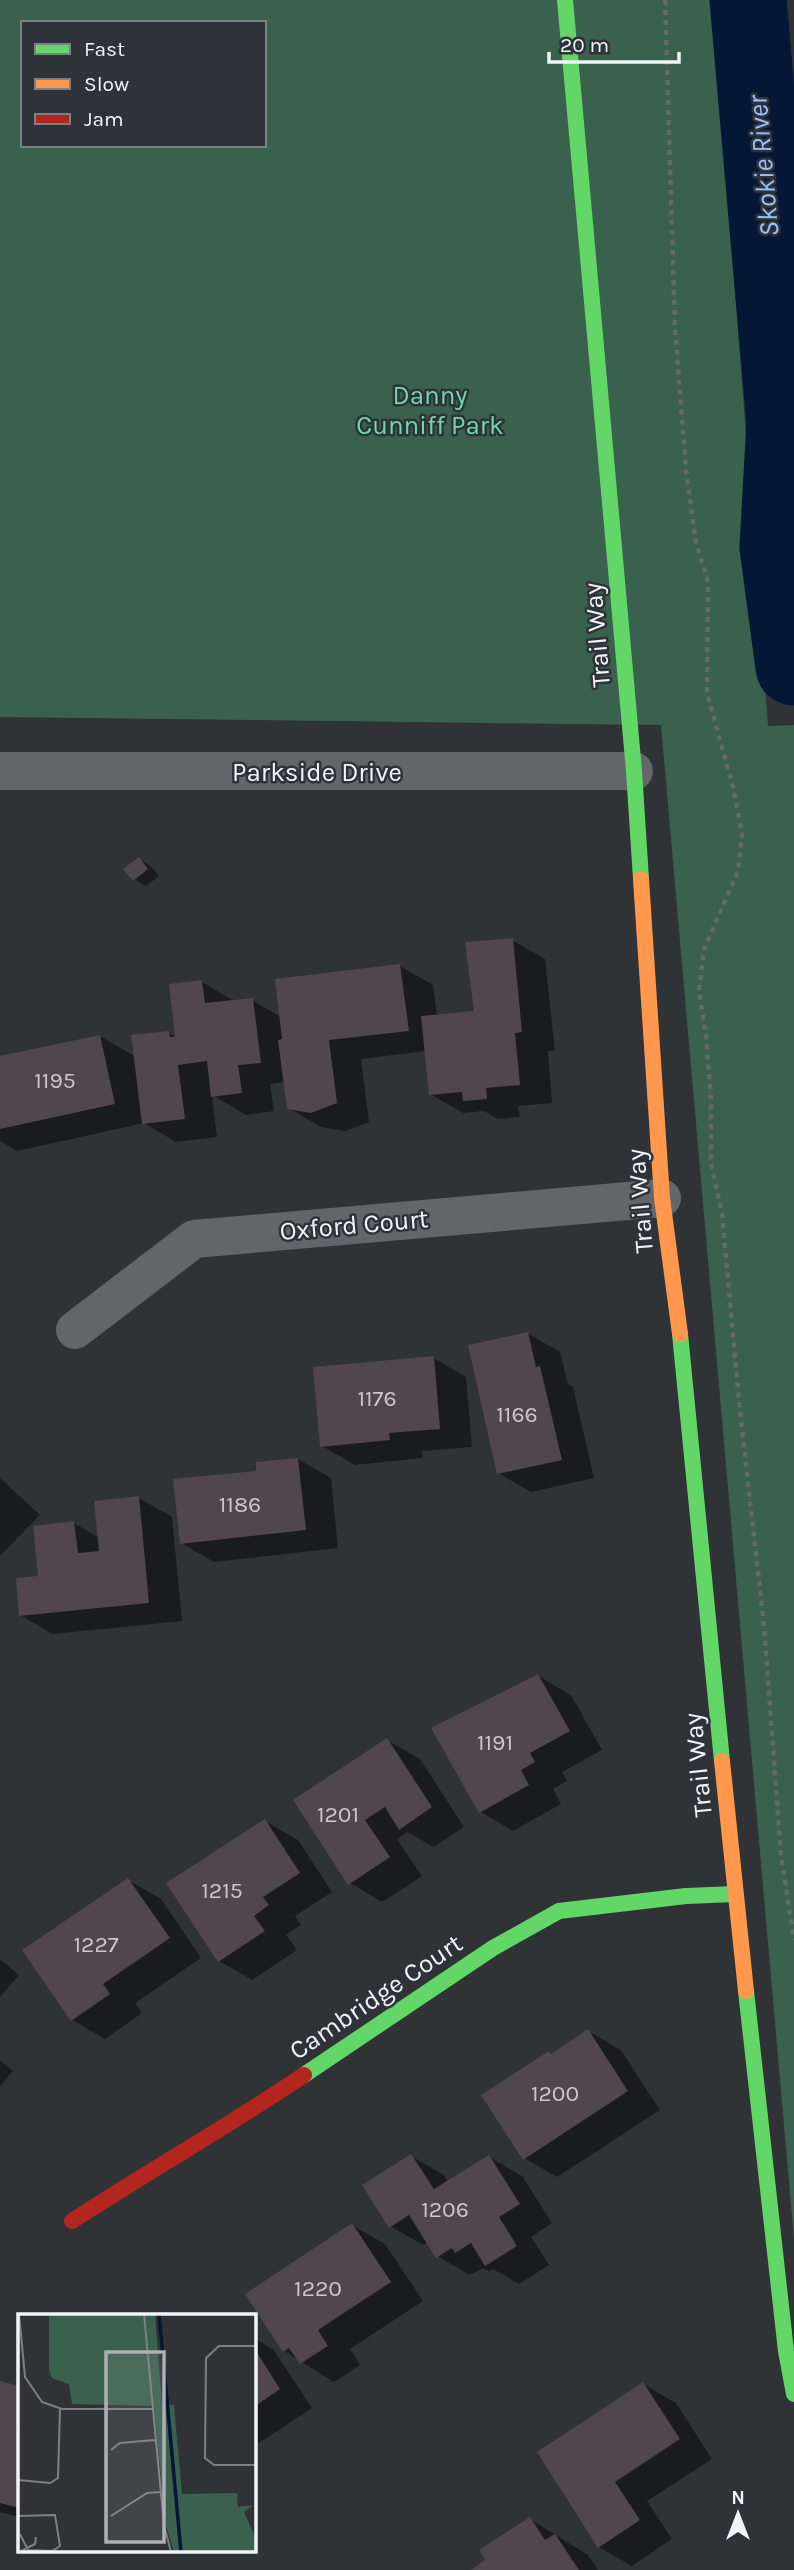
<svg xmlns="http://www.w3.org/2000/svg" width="794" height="2570" font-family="Karla,sans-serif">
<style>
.green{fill:#3a604e;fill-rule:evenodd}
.shadow{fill:#0007}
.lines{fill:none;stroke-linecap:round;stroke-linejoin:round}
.river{stroke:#041735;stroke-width:77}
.building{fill:#50464c}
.path{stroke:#66696a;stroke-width:4.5;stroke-dasharray:5 5;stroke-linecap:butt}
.street{stroke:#636668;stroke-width:38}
.fast{stroke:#63d668;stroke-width:16}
.slow{stroke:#ff974d;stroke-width:16}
.jam{stroke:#b3261e;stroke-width:16}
.labels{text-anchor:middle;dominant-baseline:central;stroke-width:5;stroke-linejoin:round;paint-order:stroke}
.number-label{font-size:23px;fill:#c9c8cd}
.park-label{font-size:26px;fill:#71d8a9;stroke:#2d3338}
.street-label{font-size:26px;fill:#f1f4f8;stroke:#2d3338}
.water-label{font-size:28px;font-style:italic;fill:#97c1fb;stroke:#2d3338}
.inset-river{fill:none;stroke:#041735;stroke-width:3.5}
.inset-road{fill:none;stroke:#7d8083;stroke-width:2}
.view{fill:#adb0b4;fill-opacity:0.15;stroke:#adb0b4;stroke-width:3.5}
.inset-edge{fill:none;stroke:#f1f4f8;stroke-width:3.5}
</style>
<rect width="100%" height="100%" fill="#303335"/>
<path class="green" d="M0 0H713L768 726 794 725V2239L661 725 0 717ZM23 23H264V145H23Z"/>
<path class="shadow" d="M139 859 151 866 159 876 146 886 134 879Z
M512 940 545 959 555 1051H548L552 1103 518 1106 520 1117 498 1119 484 1111 463 1113 430 1094 426 1051 361 1059 369 1122 345 1131 321 1127 288 1108 285 1082 270 1084 274 1111 246 1115 212 1095 217 1137 176 1142 144 1123 17 1151 0 1141V1058L100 1036 136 1057 169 1033 177 1038 202 982 236 1002 252 1000 281 1017 400 966 433 985 437 1016 476 1013Z
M527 1333 560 1352 568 1384 573 1387 594 1478 531 1492 498 1473Z
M433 1358 466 1377 472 1447 422 1451V1458L355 1465 322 1446Z
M298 1459 331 1478 338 1548 214 1562 181 1543 258 1473Z
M0 1478 40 1515 0 1556Z
M139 1498 172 1517 182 1621 53 1634 20 1615 74 1523 99 1538Z
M538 1676 571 1695 602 1750 562 1772 567 1781 553 1789 561 1804 513 1831 481 1812Z
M387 1740 420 1759 464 1827 434 1847 407 1832 397 1839 422 1876 382 1902 350 1883 295 1801Z
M265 1821 298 1840 332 1892 295 1916 301 1925 286 1935 297 1950 252 1980 219 1961Z
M128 1880 161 1899 201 1958 135 2003 142 2013 105 2039 72 2020 25 1950Z
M0 1959 19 1975 0 1997Z
M588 2031 621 2050 660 2110 557 2177 524 2158 549 2053 552 2055Z
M0 2060 13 2071 0 2086Z
M411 2156 444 2175 448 2182 489 2157 522 2176 552 2223 531 2237 549 2265 519 2284 493 2269 489 2271 483 2268 470 2275 437 2256 428 2242 423 2245 390 2226Z
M352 2225 385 2244 423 2301 350 2349 360 2365 334 2382 284 2351Z
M254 2338 274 2350 312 2408 254 2446Z
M0 2383 19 2388V2517L0 2512Z
M643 2384 676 2403 712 2459 647 2501 672 2539 632 2566 599 2547 572 2505Z
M530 2519 588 2555 598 2570H474L488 2561Z"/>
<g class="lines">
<path class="river" d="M748 0 785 422 778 547 794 667"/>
</g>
<path class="building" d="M139 857 148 869 133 881 123 869Z
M513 938 522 1032 515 1033 520 1085 486 1088 487 1099 463 1101 462 1092 429 1095 421 1016 474 1011 465 942Z
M400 964 409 1031 329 1040 337 1103 311 1113 287 1109 278 1040 282 1039 275 979Z
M202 980 205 1003 253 998 261 1063 238 1065 242 1093 211 1097 207 1061 178 1065 185 1119 142 1124 131 1035 169 1031 170 1037H175L169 984Z
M100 1035 115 1104 0 1129V1056Z
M528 1332 536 1367 540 1366 562 1460 497 1474 468 1345Z
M434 1356 440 1429 389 1433 390 1440 320 1447 313 1367Z
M298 1458 306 1530 180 1544 173 1479 256 1471V1462Z
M139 1496 149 1603 19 1616 16 1578 38 1576 33 1526 74 1521 78 1553 99 1551 94 1501Z
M538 1674 570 1731 530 1753 535 1762 521 1770 529 1785 479 1813 431 1728Z
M387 1738 432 1807 399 1830 385 1807 365 1820 390 1857 348 1885 293 1800Z
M265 1819 300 1873 263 1897 269 1905 254 1916 265 1931 218 1962 166 1883Z
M128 1878 170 1938 103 1984 110 1994 71 2021 22 1950Z
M588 2029 628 2091 523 2160 481 2095 549 2051 551 2054Z
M411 2154 434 2189 489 2155 520 2204 499 2217 517 2246 485 2266 471 2243 455 2253 452 2248 436 2258 409 2215 389 2228 362 2185Z
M352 2223 391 2282 318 2330 328 2346 300 2364 289 2348 283 2352 245 2294Z
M254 2348 280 2389 254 2407Z
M0 2381 19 2386V2417L16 2428 19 2429V2508L0 2503Z
M643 2382 680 2439 615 2482 640 2520 598 2548 537 2452Z
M530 2517 545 2540 555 2534 579 2570H471L485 2560 479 2550Z"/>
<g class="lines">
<path class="path" d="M665 0 675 328 686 470 696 543 708 582 707 693 733 787 742 834 738 871 704 949 699 991 706 1035 711 1101V1163L722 1214 740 1411 764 1626 781 1855 794 1940"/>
<path class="street" d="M0 771H634
M75 1330 194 1239 662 1198"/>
<path class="fast" d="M565 0 634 771 641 879
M680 1334 722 1761
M746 1991 786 2351 794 2394
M304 2075 493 1948 559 1911 686 1896 735 1894"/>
<path class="slow" d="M641 879 662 1198 680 1334
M722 1761 746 1991"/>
<path class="jam" d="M72 2221C149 2171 228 2126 304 2075"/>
</g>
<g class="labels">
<g class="number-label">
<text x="55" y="1080">1195</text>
<text x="377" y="1398">1176</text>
<text x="517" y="1414">1166</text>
<text x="240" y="1504">1186</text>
<text x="495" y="1742">1191</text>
<text x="338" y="1814">1201</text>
<text x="222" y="1890">1215</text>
<text x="96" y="1944">1227</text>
<text x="555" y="2093">1200</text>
<text x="445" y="2209">1206</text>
<text x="318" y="2288">1220</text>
</g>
<g class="park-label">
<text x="430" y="395">Danny<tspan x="430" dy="30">Cunniff Park</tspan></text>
</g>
<g class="street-label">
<text transform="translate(597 635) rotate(-95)">Trail Way</text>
<text x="317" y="772">Parkside Drive</text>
<text transform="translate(640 1201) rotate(-95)">Trail Way</text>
<text transform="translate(354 1225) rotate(-5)">Oxford Court</text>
<text transform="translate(698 1765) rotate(-96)">Trail Way</text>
<text transform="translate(376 1997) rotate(-34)">Cambridge Court</text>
</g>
<g class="water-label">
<text transform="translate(763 166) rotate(-95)">Skokie River</text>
</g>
</g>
<g transform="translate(18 2314)">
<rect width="238" height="238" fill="#303335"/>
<path d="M31 0H137L144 91H156L164 180 219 179 220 193 235 191 226 198 238 225V238H156L148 212 136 92 54 90 51 70 34 64 31 56Z" fill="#3a604e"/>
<path class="inset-river" d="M141 0 163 238"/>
<path class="inset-road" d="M1 0 7 63 24 88 44 95H134M126 0 146 211 153 238M238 32H201L188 44 187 144 196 151H238M93 136 102 129 137 126M0 166 32 169 40 164 42 94M0 202 37 201 42 232 34 237 10 236 2 220M93 202 129 179 142 178M1 238 17 230 18 223"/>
<path class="view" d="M88 38H146V228H88Z"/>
<rect width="238" height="238" class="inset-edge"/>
</g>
<rect x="21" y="21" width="245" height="126" fill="#2d3338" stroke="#7b8085" stroke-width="2"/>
<rect x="35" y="44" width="35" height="10" fill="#63d668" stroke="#7b8085" stroke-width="2"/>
<text x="84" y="56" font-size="21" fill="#f1f4f8">Fast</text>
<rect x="35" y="79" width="35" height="10" fill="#ff974d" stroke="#7b8085" stroke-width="2"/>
<text x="84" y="91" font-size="21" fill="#f1f4f8">Slow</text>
<rect x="35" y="114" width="35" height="10" fill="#b3261e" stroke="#7b8085" stroke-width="2"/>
<text x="84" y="126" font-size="21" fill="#f1f4f8">Jam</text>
<g transform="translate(738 2514)" stroke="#2d3338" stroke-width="5" paint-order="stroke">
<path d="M0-5L12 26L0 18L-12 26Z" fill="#f1f4f8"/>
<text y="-10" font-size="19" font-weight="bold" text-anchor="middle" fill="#f1f4f8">N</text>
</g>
<path d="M549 52v10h130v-10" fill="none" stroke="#f1f4f8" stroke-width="3.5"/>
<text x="560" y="52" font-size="21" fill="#f1f4f8" stroke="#2d3338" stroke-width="5" paint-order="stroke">20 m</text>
</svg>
